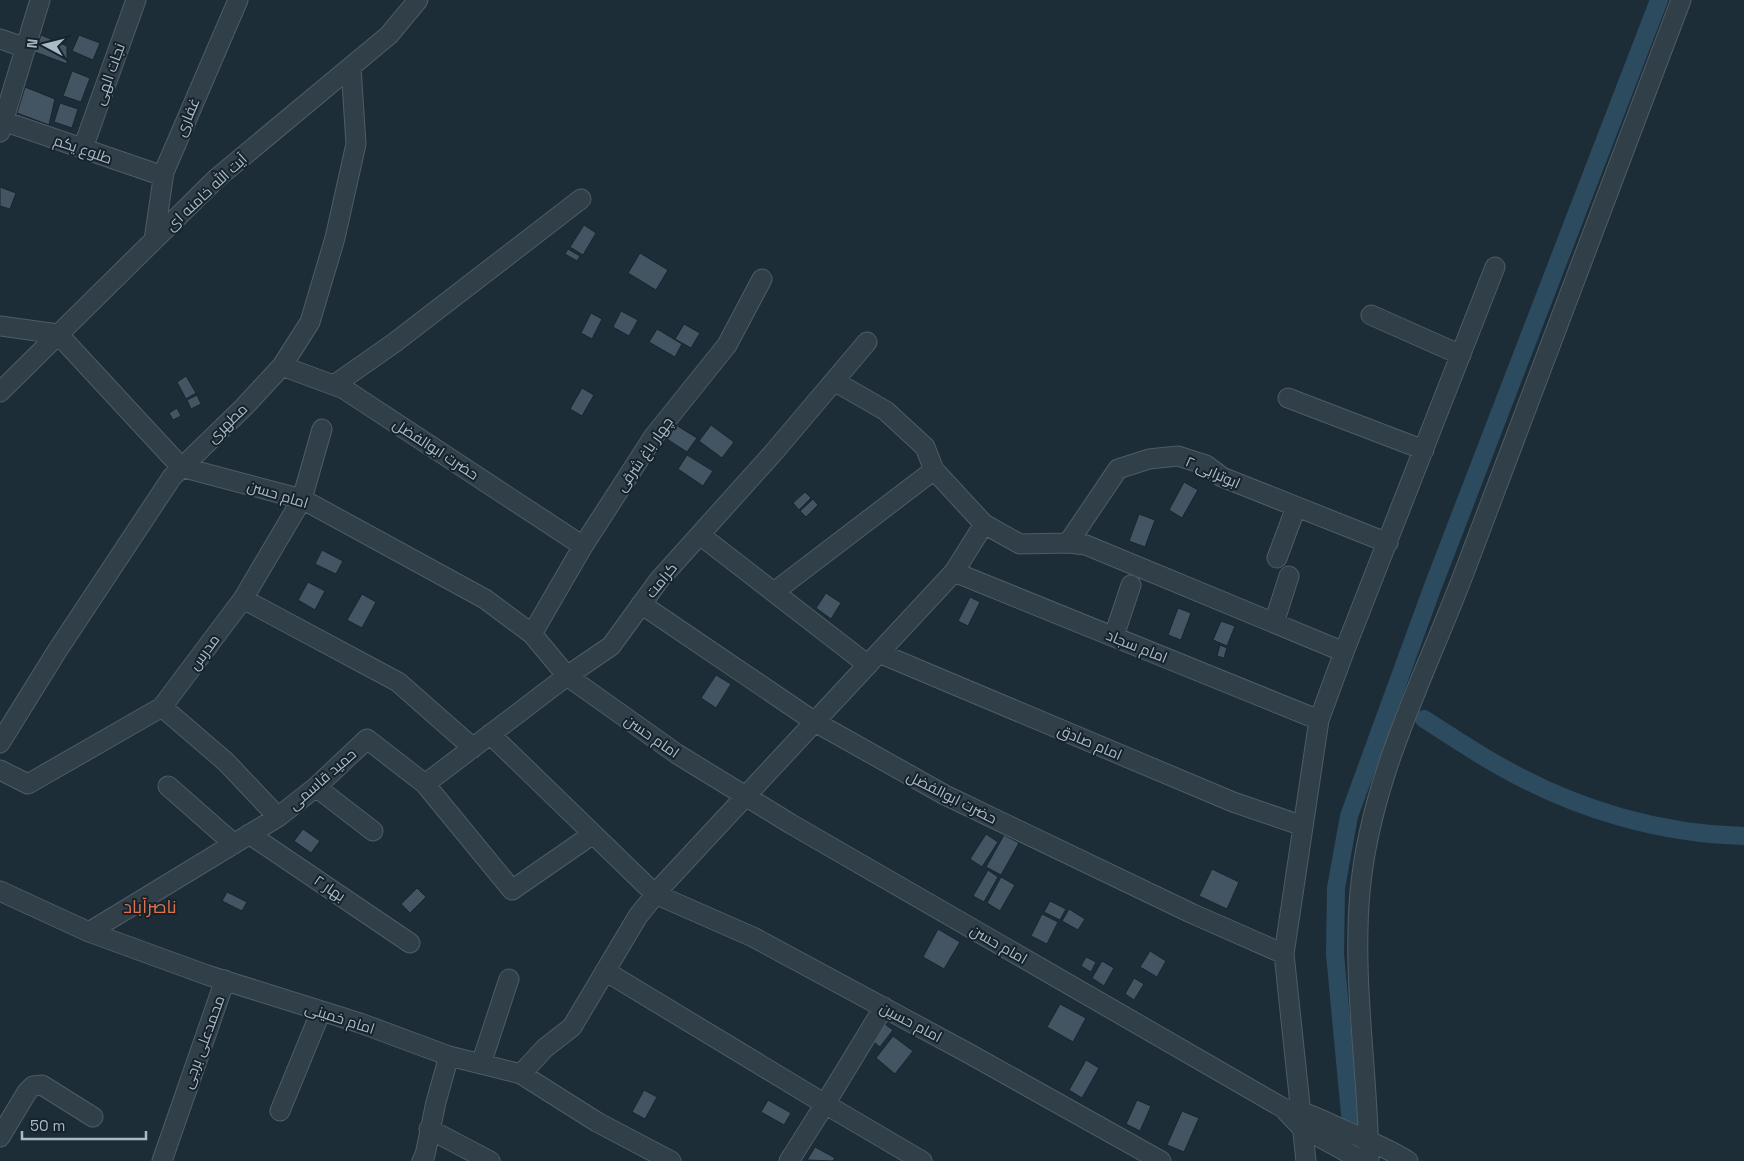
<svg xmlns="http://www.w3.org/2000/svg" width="1744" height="1161" font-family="'Space Grotesk',Cairo,sans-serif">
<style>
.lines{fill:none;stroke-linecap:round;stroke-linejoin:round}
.canal{stroke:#2d4b5f;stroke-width:18}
.building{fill:#435562;stroke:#18252e}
.minor-casing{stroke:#4e5c66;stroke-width:21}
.minor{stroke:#313f48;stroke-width:19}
.labels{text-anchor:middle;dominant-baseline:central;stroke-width:4;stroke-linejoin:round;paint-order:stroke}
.street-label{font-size:15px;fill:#aabac6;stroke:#17232c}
.quarter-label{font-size:18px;fill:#dd724e;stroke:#17232c}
</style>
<rect width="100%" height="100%" fill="#1d2d38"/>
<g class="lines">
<path class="canal" d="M1424 719C1451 736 1477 754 1505 769 1578 810 1661 834 1744 836
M1353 1146 1335 954 1336 888 1349 816 1433 586 1659 0"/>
</g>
<path class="building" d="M41 35 67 46V64L35 52Z
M79 35 100 43 93 60 72 51Z
M72 71 90 78 81 102 63 96Z
M25 87 55 99 49 125 17 113Z
M60 103 78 109 72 128 54 122Z
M0 187 16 193 10 209 0 206Z
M584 225 596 233 583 255 570 247Z
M568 249 580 256 577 261 565 254Z
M640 253 668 270 656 290 628 273Z
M621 311 638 320 629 336 613 327Z
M591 313 602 319 592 339 581 333Z
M684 324 700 333 691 348 675 339Z
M657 329 682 344 675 357 649 342Z
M186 376 196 393 186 399 177 382Z
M582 388 594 395 582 416 570 409Z
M197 395 201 404 191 409 187 400Z
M177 408 181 416 173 420 169 413Z
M676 425 697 438 687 452 667 439Z
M711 425 734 442 722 458 699 441Z
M687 455 713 471 703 486 678 469Z
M1184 482 1198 490 1182 518 1169 510Z
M805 492 811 498 799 510 793 503Z
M813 499 818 505 806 517 800 511Z
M1139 514 1155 520 1145 547 1129 541Z
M322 550 343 561 336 574 315 564Z
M308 582 325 591 315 610 298 600Z
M826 593 841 603 831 619 816 608Z
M362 594 376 602 362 628 347 620Z
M970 597 980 602 968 626 958 621Z
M1178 608 1191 613 1181 640 1168 635Z
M1221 621 1235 626 1227 646 1213 640Z
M1220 645 1227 648 1224 658 1217 656Z
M716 675 731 684 716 708 701 698Z
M303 829 320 841 311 853 294 841Z
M986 834 998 842 982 867 970 859Z
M1004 835 1019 843 1001 875 986 867Z
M1212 869 1239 882 1227 909 1199 896Z
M988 870 998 877 984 902 973 896Z
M1001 877 1015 885 1000 911 987 903Z
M417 888 426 897 410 913 401 904Z
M227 892 247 902 242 911 222 901Z
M1050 901 1066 909 1060 920 1044 912Z
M1069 909 1085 919 1078 930 1062 921Z
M1042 914 1058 922 1047 944 1031 936Z
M938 929 960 942 944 969 923 957Z
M1150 951 1166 961 1157 977 1140 967Z
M1086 957 1096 962 1091 972 1081 966Z
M1102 961 1114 968 1104 986 1092 978Z
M1134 978 1144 984 1134 1000 1125 994Z
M1060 1004 1086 1018 1073 1042 1047 1027Z
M882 1022 893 1030 880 1047 869 1038Z
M893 1036 913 1051 895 1074 876 1058Z
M1086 1060 1099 1068 1082 1098 1069 1090Z
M644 1090 657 1097 645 1119 632 1112Z
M768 1100 791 1113 784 1125 761 1112Z
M1137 1100 1151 1106 1140 1131 1126 1124Z
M1182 1111 1199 1118 1184 1152 1167 1145Z
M815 1147 835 1158 833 1161 807 1160Z"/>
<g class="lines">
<defs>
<path id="minor" d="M0 39 26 48
M3 121 163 176
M0 132 40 0
M83 148 136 0
M154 240 164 172 238 0
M1371 315 1461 355
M0 326 58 334 181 467 302 499 485 599 532 634 567 676 677 754 791 824 1283 1108 1301 1127 1363 1161
M282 366 344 389 583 546
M834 381 886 411 925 447 934 470 984 524
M334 385 394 343 581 199
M0 392 217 178 389 35 418 0
M1288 398 1424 450
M700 535 868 665
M1068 543 1118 469 1149 459 1178 456 1206 465 1222 477 1388 543
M1277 558 1296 507
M954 572 1319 720
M774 592 934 470
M243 599 398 682 473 748
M641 604 815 722 945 795 1193 914 1284 954
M1274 623 1289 576
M532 634 583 546 654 436 727 345 762 279
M1114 636 1131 585
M879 653 1233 802 1303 826
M162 707 226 762 278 817
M490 734 655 894 753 937 968 1053 1161 1161
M0 743 57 651 172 477 244 407 282 366 310 322 335 238 356 144 351 67
M0 770 28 784 162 707 243 599 302 499 322 429
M425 784 567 676 611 646 659 580 774 452 867 342
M168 786 234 844
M316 787 373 831
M249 834 410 943
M0 891 89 932 207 975 360 1023 449 1056 521 1074 597 1122 671 1161
M89 932 278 817 316 787 367 739 425 784 512 890 593 834
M605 971 825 1104 884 1007
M481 1064 509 979
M521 1074 545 1048 572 1027 638 916 663 885 954 572 984 524 1020 544 1068 543 1086 545 1344 652
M1289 1109C1308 1112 1326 1122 1344 1130 1366 1140 1388 1148 1408 1161
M280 1111 321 1011
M429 1129 490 1161
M0 1137 27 1092 33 1086 42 1085 93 1117
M162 1161 225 980
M422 1161 425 1155 436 1102 449 1056
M789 1161 825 1104 922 1161
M1306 1161 1284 954 1319 720 1344 652 1495 267
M1369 1161C1368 1072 1352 981 1360 892 1370 779 1424 678 1464 573 1536 382 1608 191 1681 0"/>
</defs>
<use href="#minor" class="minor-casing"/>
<use href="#minor" class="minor"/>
</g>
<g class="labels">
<g class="street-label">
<text transform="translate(109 74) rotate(-70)">نجات الهی</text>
<text transform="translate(187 117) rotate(-67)">غفاری</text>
<text transform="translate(83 149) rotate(19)">طلوع یکم</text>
<text transform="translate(206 192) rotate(-43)">آیت الله خامنه ای</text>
<text transform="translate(227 423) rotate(-44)">مطهری</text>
<text transform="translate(436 449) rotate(33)">حضرت ابوالفضل</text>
<text transform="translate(644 454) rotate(-55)">چهار باغ شرقی</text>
<text transform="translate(1213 472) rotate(24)">ابوترابی ۲</text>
<text transform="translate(278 494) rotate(17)">امام حسن</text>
<text transform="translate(661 580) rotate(-51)">کرامت</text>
<text transform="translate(1137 646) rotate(22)">امام سجاد</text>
<text transform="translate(204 652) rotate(-53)">مدرس</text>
<text transform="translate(652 736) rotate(35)">امام حسن</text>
<text transform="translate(1090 742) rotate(23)">امام صادق</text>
<text transform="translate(322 779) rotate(-41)">حمید قاسمی</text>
<text transform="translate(952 797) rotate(27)">حضرت ابوالفضل</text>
<text transform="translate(330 888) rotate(34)">بهار ۲</text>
<text transform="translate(999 944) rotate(30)">امام حسن</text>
<text transform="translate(340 1018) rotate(18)">امام خمینی</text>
<text transform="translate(911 1022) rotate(28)">امام حسین</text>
<text transform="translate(203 1042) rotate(-70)">محمدعلی برجی</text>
</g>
<g class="quarter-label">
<text x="150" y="906">ناصرآباد</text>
</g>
</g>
<g transform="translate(45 45) rotate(277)" stroke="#17232c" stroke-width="4" paint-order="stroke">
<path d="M0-4L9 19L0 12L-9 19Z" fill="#aabac6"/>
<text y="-8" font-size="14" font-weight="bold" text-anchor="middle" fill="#aabac6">N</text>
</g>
<path d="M22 1131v8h124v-8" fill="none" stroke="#aabac6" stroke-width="2.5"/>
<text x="30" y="1131" font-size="15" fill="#aabac6" stroke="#17232c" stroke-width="4" paint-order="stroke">50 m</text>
</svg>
